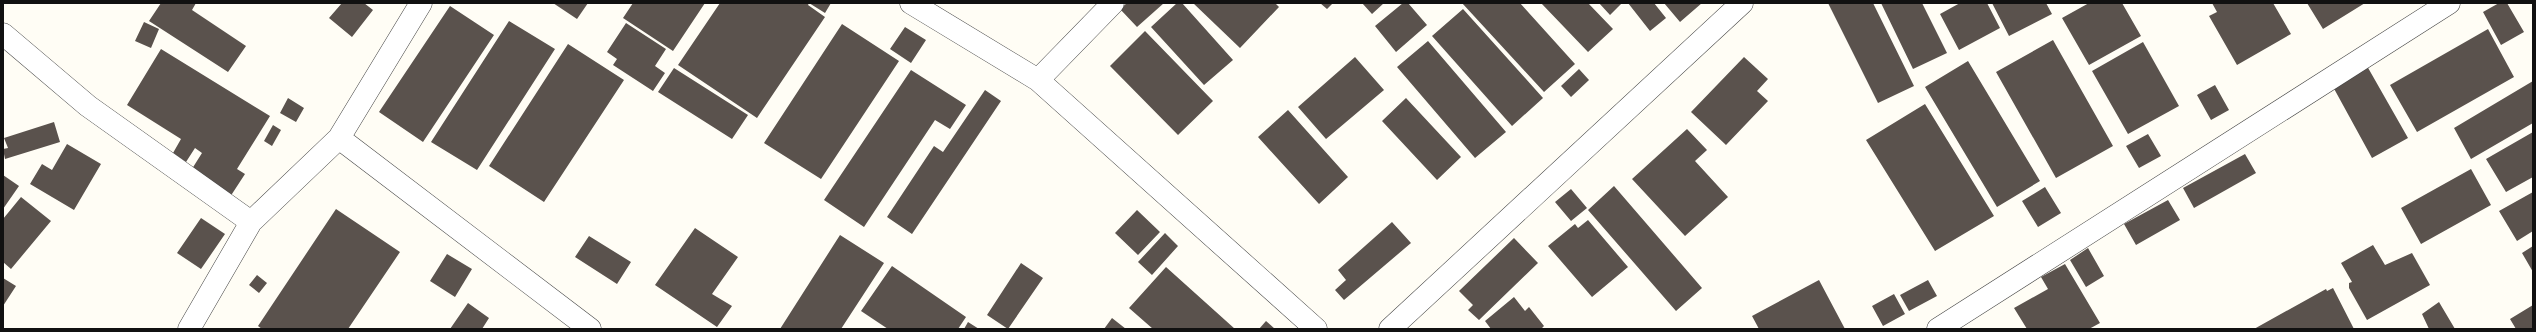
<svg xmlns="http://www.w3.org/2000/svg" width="2536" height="332" font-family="Spectral,serif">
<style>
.building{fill:#5a524d}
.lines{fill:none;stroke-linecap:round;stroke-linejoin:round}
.street-casing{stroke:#444;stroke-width:23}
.street{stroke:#fff;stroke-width:22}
</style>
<rect width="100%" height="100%" fill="#fffdf5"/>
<path class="building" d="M161 3H196L192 10 246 46 228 72 149 21Z
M342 3H364L373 10 352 37 329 18Z
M553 3H588L577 19Z
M633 3H705L673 51 623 18Z
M720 3H831L825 13 809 3 808 5 825 17 757 118 678 65Z
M1127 3H1164L1137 27 1120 9Z
M1177 3H1182L1233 60 1204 85 1151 27Z
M1193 3H1275L1279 7 1240 48Z
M1320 3H1333L1327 9Z
M1362 3H1384L1372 14Z
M1403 3H1408L1427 25 1396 52 1375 26Z
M1462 3H1520L1575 64 1544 92Z
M1541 3H1588L1613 29 1588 52Z
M1599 3H1622L1610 15Z
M1628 3H1654L1666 18 1650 31Z
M1664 3H1702L1680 22Z
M1828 3H1873L1914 86 1878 103Z
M1881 3H1922L1947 53 1913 69Z
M1960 3H1987L2000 28 1959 50 1940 14Z
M1992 3H2046L2052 14 2009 36Z
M2089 3H2122L2141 36 2089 65 2062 18Z
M2212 3H2273L2291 34 2237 65 2209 16 2217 12Z
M2307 3H2365L2323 29Z
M2499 3H2507L2524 32 2501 45 2483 12Z
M450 6 494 35 423 142 379 112Z
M1463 9 1543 98 1512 126 1432 36Z
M509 21 555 49 477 170 431 142Z
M144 22 159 29 151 48 135 41Z
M626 23 666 49 655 66 665 73 653 91 613 65 617 59 607 52Z
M842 24 899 61 821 179 764 143Z
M905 27 926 40 911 63 890 49Z
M2488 29 2514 77 2417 132 2390 85Z
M1145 31 1213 101 1178 135 1110 66Z
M2053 40 2113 146 2056 178 1996 72Z
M1428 41 1506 132 1475 158 1397 67Z
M2143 42 2179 106 2128 134 2092 71Z
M568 44 624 80 544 202 489 166Z
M161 49 270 116 237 169 245 174 230 197 190 172 202 153 195 148 186 162 173 153 181 139 127 105Z
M1355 57 1384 90 1326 139 1298 107Z
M1744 57 1768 79 1757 91 1768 101 1726 145 1691 112Z
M1968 61 2040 181 1997 207 1925 87Z
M2367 66 2408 138 2372 158 2332 85Z
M674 68 748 115 732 139 658 92Z
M1579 69 1589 80 1571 97 1561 86Z
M911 70 966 105 950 129 935 120 864 227 824 200Z
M2533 81V123L2471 159 2454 128Z
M2215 85 2229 110 2211 120 2197 95Z
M985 90 1001 101 912 234 887 217 934 146 943 152Z
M288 98 304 108 296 122 280 113Z
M1406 98 1461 157 1437 180 1382 121Z
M1925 104 1994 216 1935 251 1866 140Z
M1288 110 1348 177 1319 204 1258 137Z
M54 122 60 142 5 159 3 149 8 148 4 138Z
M273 125 281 130 272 146 264 141Z
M1687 129 1707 150 1695 161 1728 197 1685 236 1632 179Z
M2533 132V177L2506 192 2486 159Z
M2148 134 2161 156 2139 168 2126 146Z
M67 144 101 164 74 210 30 184 42 164 52 170Z
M2245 154 2256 173 2194 208 2183 188Z
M2471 169 2491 205 2421 244 2401 208Z
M3 175 19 186 3 209Z
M1614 186 1702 288 1676 311 1588 210Z
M2045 187 2061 213 2038 227 2022 201Z
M1571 189 1587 208 1571 221 1555 202Z
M2533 192V231L2517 241 2499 211Z
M21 197 51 221 11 269 3 262V219Z
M2168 200 2180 220 2136 245 2124 224Z
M336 209 400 252 348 329H262L258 326Z
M1137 210 1160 232 1138 255 1115 233Z
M201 218 225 234 201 269 177 253Z
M1588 220 1628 267 1592 297 1548 246 1575 224 1578 228Z
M1392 222 1411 243 1344 300 1335 290 1346 280 1338 270Z
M695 228 738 257 712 294 732 306 717 327 655 285Z
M1165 233 1178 246 1152 275 1138 262Z
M840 235 884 263 841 329H780Z
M589 236 631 262 617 284 575 257Z
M1514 238 1538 263 1479 320 1468 310 1473 305 1459 291Z
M2373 245 2385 265 2412 253 2430 285 2367 320 2349 288V283L2352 282 2341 263Z
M2533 246V272L2522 253Z
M2088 248 2104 276 2086 287 2070 260Z
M447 254 472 269 455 297 430 281Z
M1021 263 1043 278 1008 329 987 315Z
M2065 264 2100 323 2089 329H2027L2014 308 2048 289 2041 277Z
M892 266 966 317 958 329H888L861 311Z
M1166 267 1235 329H1153L1129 308Z
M257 275 267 283 259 293 249 285Z
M3 278 16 286 3 306Z
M1819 280 1845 329H1759L1752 316Z
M1928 280 1937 296 1909 311 1900 295Z
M2333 288 2354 329H2254L2326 289 2327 291Z
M1894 294 1905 314 1883 326 1872 306Z
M1514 297 1525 311 1529 307 1544 326 1541 329H1491L1485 321Z
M2439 302 2455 329H2429L2422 314Z
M468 303 489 318 482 329H450Z
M2533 305V329H2516L2510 319Z
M1112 318 1126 329H1104Z
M1266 321 1275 329H1259Z
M968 322 979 329H964Z"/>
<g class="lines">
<defs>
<path id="street" d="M911 3 1038 80 1316 329
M3 34 88 106 251 222
M1038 80 1113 3
M339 138 590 329
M189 329 251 222 339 138 421 3
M1390 329 1742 3
M1938 329 2449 3"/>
</defs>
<use href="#street" class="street-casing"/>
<use href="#street" class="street"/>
</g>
<rect width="2536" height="332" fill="none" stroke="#111111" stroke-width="8"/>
</svg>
